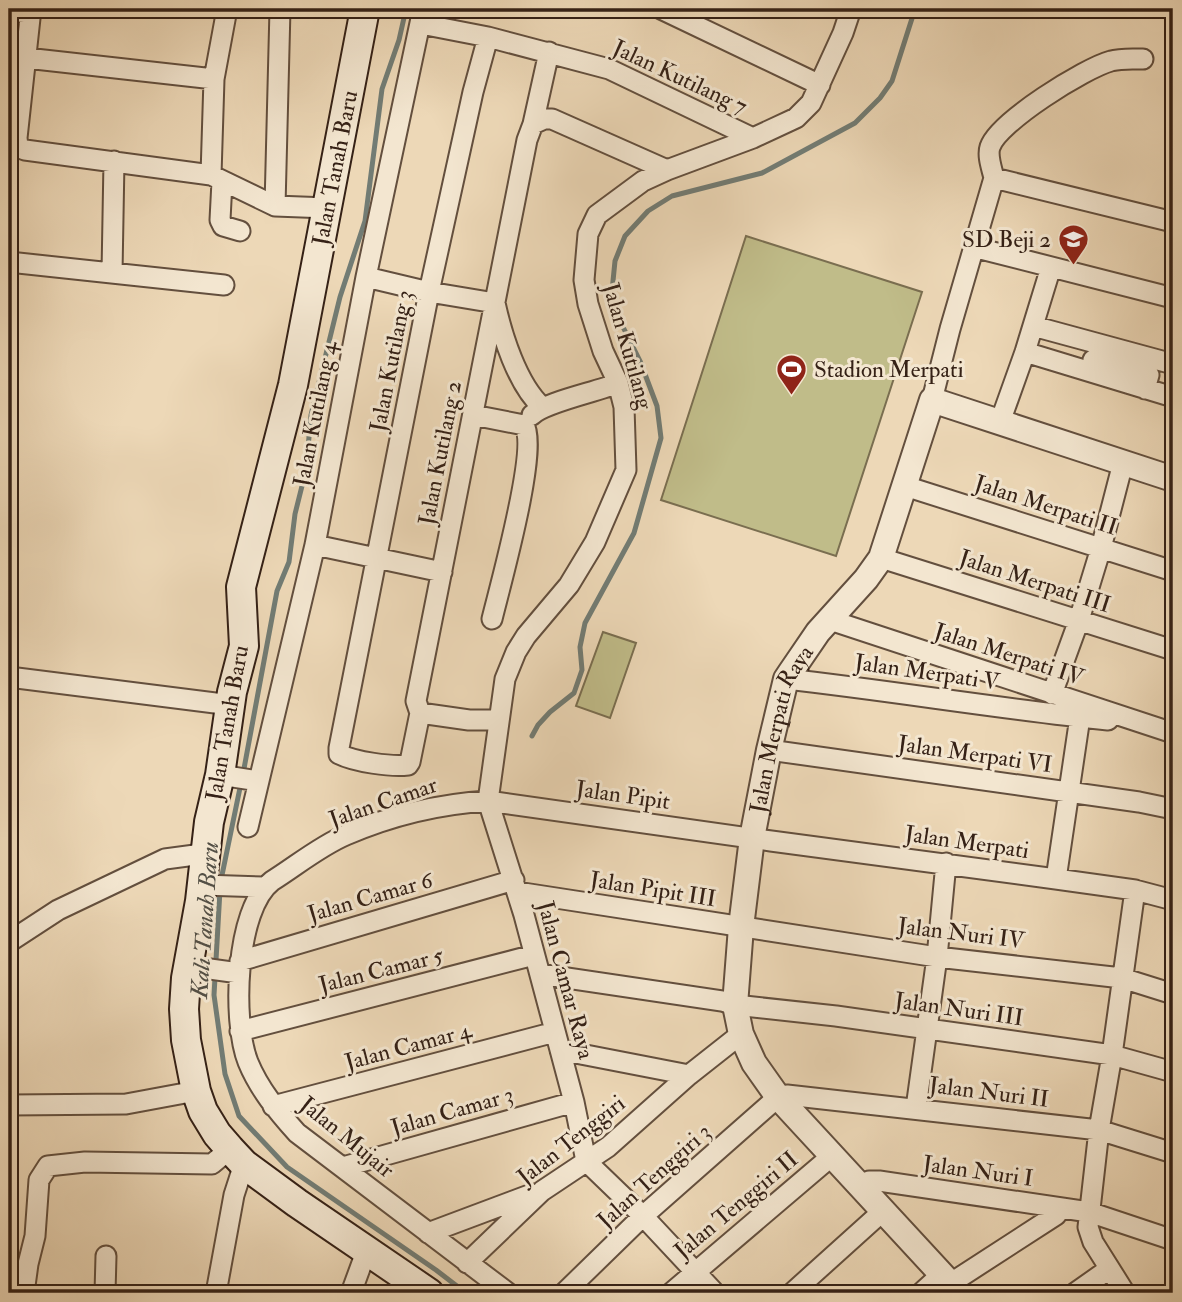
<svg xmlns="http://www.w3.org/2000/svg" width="1182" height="1302" font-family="'IM FELL Double Pica',serif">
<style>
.green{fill:#c0bc89;stroke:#7a6e50;stroke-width:2}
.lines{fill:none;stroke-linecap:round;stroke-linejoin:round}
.stream{stroke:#727c74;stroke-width:5}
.minor-casing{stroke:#634f3e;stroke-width:23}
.tertiary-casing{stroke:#634f3e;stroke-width:28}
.secondary-casing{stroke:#352116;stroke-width:32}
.minor{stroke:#f3e6d0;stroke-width:19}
.tertiary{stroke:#f3e6d0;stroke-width:24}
.secondary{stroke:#f3e6d0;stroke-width:28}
.labels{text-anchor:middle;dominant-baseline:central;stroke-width:6;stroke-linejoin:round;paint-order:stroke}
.street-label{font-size:23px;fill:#352116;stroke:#f3e6d0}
.poi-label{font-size:23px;fill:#352116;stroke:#f3e6d0;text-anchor:end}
.water-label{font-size:24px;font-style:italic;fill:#534f45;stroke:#f3e6d0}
</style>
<rect width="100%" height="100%" fill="#edd8b7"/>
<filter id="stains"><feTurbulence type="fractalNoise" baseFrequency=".00286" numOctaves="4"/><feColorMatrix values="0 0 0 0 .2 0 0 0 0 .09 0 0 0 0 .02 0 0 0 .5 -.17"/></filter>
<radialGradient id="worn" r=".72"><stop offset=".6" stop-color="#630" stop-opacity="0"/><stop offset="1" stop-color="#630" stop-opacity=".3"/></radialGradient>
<path class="green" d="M746 236 922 292 836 556 661 500Z
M603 632 636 643 610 718 576 706Z"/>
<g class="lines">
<path class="stream" d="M532 736 538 725 550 712 574 693 582 670 580 647 585 623 634 533 661 438 657 406 640 361 620 321 612 291 615 261 625 236 648 211 672 196 762 173 855 123 880 98 892 81 915 9
M243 774 277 591 289 562 295 514 306 470 311 415 340 297 365 221 382 89 399 40 406 9
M221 880 241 783
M220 890 214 995 225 1074 239 1116 287 1167 436 1270 466 1293"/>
<defs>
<path id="minor" d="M661 9 820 85
M9 11 30 13
M421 24 488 37 609 69 753 138
M26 58 214 79
M533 124 544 119H552L667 170
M9 144 25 150 211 175 275 206 328 208
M18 146 17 138 31 9
M211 175 214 79 227 9
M994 178 1173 222
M222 181 220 220 223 226 240 231
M275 206 280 9
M973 247 1173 298
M9 262 224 285
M112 273 114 161
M366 277 429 292 495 303C502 335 517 384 542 407
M1033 326 1173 364
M1025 352 1173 397
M1093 360 1149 375 1145 389
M932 400 950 329 994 178C992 169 987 156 990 147 998 122 1085 68 1111 61 1121 58 1133 59 1143 59
M473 415 524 425
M532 415C545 402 597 392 618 383
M1000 422 1025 352 1051 267
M905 486 1173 571
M315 545 442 572
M881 558 1173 650
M492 619C500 586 539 448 524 425
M830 620 1173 733
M9 677 231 705
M786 679C894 691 1000 709 1108 720
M1052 694 1079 620 1101 548 1123 463
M420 713 410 762 408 765C391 767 355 762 339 754V748L429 292 473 92 488 37
M498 720H469L420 713 416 701 527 140 533 124 549 52
M769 750 1139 802 1173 809
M220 775 259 781
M248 827 315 545 366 277 423 9
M1056 879 1080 717
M202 885 264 887
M517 892 937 957 1122 978 1173 994
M9 942 58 910 165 859 195 855 204 856
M240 961 514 880
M188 966 239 973
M540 974 722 1001 735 1005 836 1016 1112 1055 1173 1072
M240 1031 534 955
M560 1050 689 1075
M9 1105 126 1104 196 1091
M273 1106 555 1032
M916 1108 937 957 946 863
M586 1161 574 1102 524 915 488 801 505 679 516 652 526 636 569 585 595 542 626 470 624 407 618 383 603 351 588 304 584 280 588 234 597 215 643 181 667 170 753 138 796 118 811 103 843 33 851 9
M586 1161 643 1216 715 1293
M343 1167 574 1102
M861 1185 869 1181H879L1089 1212 1173 1240
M428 1233 532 1194
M467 1263 542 1191 608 1147 689 1075 741 1034
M951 1283 1056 1215 1061 1208
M24 1293 28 1264 35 1236 39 1180 48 1166 85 1162 212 1164 230 1149
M105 1293 106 1256
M216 1293 234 1195 244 1164
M351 1293 366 1252
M508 1293 297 1133C278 1112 259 1089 248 1062 232 1022 235 909 272 881 296 866 320 846 346 835 390 816 439 804 488 801L771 841 1056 879 1135 890 1173 900
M564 1293 643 1216 778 1097 787 1095 1099 1130 1173 1153
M671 1293 833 1155
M792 1293 883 1211
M921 1293 942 1274
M1075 1293 1109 1269
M1125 1293 1093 1242 1088 1227 1099 1130 1112 1055 1135 890"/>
<g id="tertiary">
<path id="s1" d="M959 1293 778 1097 754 1063 741 1034 735 1005 741 927 752 838 769 750 786 679 790 673 818 632 866 579 881 558 932 400 1173 479"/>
</g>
<path id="secondary" d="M365 9 293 385 241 587 244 646 232 692 220 775 209 822 200 901 186 978 184 1009 186 1040 196 1091 203 1111 217 1134 230 1149 244 1164 297 1203 429 1293"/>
</defs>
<use href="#minor" class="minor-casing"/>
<use href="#tertiary" class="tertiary-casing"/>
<use href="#secondary" class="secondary-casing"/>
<use href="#minor" class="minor"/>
<use href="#tertiary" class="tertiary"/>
<use href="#secondary" class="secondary"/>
</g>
<defs>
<symbol id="school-pin" viewBox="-11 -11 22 30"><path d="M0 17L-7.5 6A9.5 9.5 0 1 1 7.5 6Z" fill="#8f2418" stroke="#f3e6d0"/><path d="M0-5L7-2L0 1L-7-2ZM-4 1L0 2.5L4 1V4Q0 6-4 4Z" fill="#fff"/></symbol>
<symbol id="stadium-pin" viewBox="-11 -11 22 30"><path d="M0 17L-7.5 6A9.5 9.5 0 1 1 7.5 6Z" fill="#8f2418" stroke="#f3e6d0"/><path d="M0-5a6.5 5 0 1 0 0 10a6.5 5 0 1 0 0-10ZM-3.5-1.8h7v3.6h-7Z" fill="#fff"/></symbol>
</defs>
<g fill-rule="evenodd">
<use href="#school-pin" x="1056" y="222" width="35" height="47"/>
<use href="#stadium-pin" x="774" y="352" width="35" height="47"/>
</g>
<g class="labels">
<g class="street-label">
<text transform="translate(680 77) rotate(25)">Jalan Kutilang 7</text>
<text transform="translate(335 168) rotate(-79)">Jalan Tanah Baru</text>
<text transform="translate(628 346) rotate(74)">Jalan Kutilang</text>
<text transform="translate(391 361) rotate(-79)">Jalan Kutilang 3</text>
<text transform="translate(315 414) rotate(-79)">Jalan Kutilang 4</text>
<text transform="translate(440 453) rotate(-79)">Jalan Kutilang 2</text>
<text transform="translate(1046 505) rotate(18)">Jalan Merpati II</text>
<text transform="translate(1035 581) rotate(18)">Jalan Merpati III</text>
<text transform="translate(1009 654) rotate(18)">Jalan Merpati IV</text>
<text transform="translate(927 672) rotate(8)">Jalan Merpati V</text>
<text transform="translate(227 723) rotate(-80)">Jalan Tanah Baru</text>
<text stroke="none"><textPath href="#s1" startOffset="651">Jalan Merpati Raya</textPath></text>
<text transform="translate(975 754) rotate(8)">Jalan Merpati VI</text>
<text transform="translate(623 795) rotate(8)">Jalan Pipit</text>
<text transform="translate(383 802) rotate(-19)">Jalan Camar</text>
<text transform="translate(967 842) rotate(8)">Jalan Merpati</text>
<text transform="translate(653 889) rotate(9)">Jalan Pipit III</text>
<text transform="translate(370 897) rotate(-16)">Jalan Camar 6</text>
<text transform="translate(961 933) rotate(7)">Jalan Nuri IV</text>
<text transform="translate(381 970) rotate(-14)">Jalan Camar 5</text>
<text transform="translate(566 980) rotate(75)">Jalan Camar Raya</text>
<text transform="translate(959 1009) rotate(8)">Jalan Nuri III</text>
<text transform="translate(408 1046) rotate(-15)">Jalan Camar 4</text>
<text transform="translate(989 1092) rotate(7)">Jalan Nuri II</text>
<text transform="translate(452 1111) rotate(-16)">Jalan Camar 3</text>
<text transform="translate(347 1137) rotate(39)">Jalan Mujair</text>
<text transform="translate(571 1140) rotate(-38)">Jalan Tenggiri</text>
<text transform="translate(978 1171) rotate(8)">Jalan Nuri I</text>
<text transform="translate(654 1176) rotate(-42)">Jalan Tenggiri 3</text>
<text transform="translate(736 1205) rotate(-40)">Jalan Tenggiri II</text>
</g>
<g class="poi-label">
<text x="1051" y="239">SD Beji 2</text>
<text x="814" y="369" text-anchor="start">Stadion Merpati</text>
</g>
<g class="water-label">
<text transform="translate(205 920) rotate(-86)">Kali Tanah Baru</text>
</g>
</g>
<rect width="1182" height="1302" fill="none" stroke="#edd8b7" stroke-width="35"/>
<rect x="10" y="10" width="1161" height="1281" fill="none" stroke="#352116" stroke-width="3.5"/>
<rect x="18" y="18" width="1147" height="1267" fill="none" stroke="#352116" stroke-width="2"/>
<rect width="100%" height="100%" filter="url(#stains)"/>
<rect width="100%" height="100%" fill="url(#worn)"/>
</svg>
